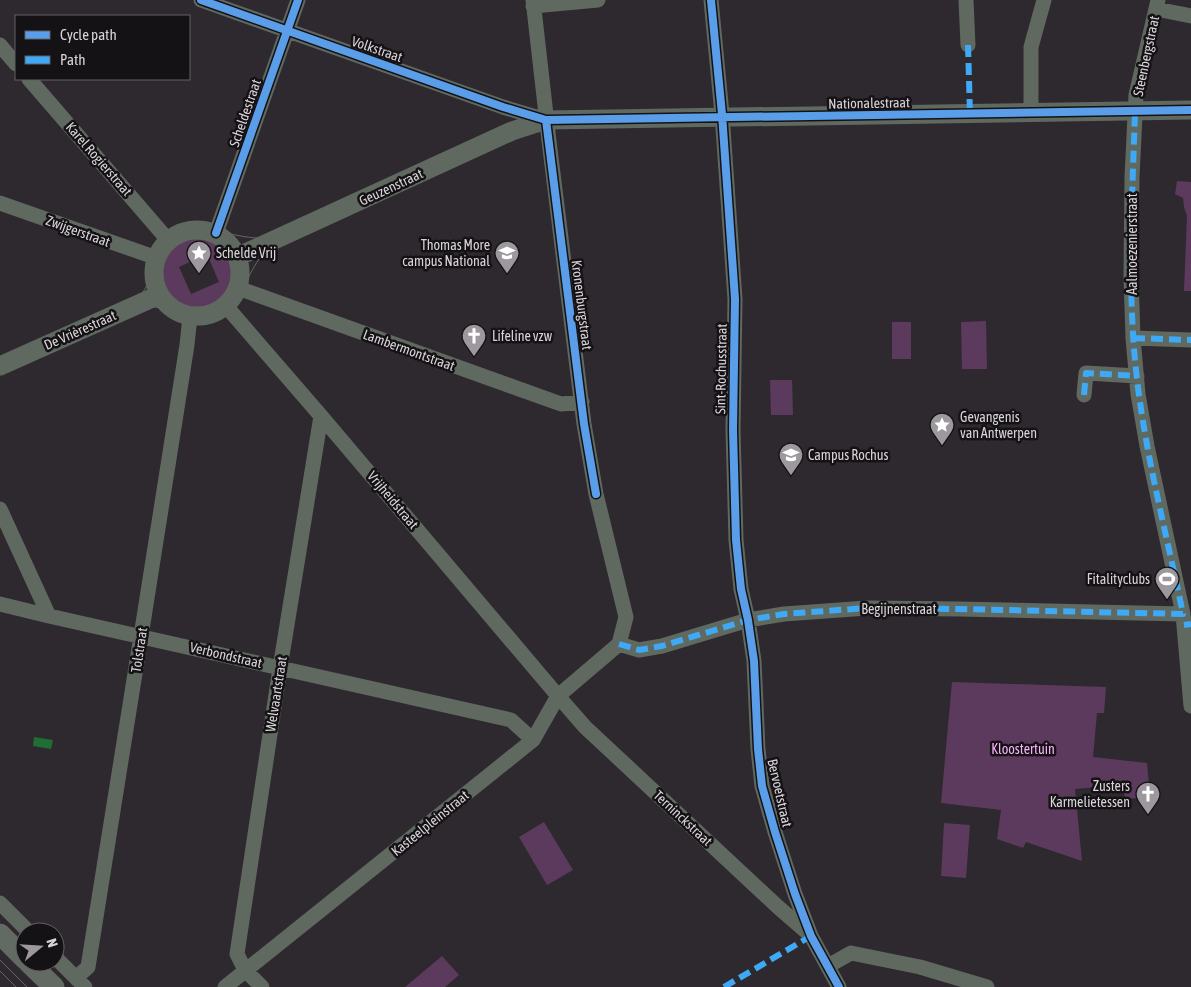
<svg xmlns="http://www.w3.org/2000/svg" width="1191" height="987" font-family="'Asap Condensed',sans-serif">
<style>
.green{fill:#5c3a5d;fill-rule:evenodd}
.water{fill:#1f6e33}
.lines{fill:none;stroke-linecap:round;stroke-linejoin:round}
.minor{stroke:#5f6960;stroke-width:15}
.tertiary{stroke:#5f6960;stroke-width:19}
.secondary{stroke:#626a63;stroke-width:21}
.tram{stroke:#656765;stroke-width:1}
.quiet{stroke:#3fa9f5;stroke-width:6;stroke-dasharray:12 6;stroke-linecap:butt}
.cycleway-casing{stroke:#151215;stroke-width:11}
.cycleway{stroke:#5a9eea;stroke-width:8}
.labels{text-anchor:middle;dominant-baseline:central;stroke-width:5;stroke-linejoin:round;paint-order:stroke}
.street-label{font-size:14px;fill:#d9d4d9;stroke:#151215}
.poi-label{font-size:14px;fill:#d9d4d9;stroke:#151215;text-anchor:start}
.park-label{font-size:14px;fill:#fab1fc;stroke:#151215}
</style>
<rect width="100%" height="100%" fill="#2e292e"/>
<path class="green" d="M1177 181 1191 182V291H1184L1187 216 1184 207 1183 198 1175 194Z
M192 234C250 233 252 308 203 314 154 321 136 248 192 234ZM207 254 219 282 191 294 179 267Z
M986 321 987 369H962L961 322Z
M892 322H911V359H892Z
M770 380H792L793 415H771Z
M952 682 1106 687 1104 713H1097L1093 757 1147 763 1150 797 1125 799 1123 785 1075 789 1082 861 1026 842 1023 848 997 839 1001 810 941 803Z
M544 822 573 870 547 885 519 837Z
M944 823 970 825 966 878 941 876Z
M442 956 459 975 445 987H405Z"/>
<path class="water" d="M34 737 53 740 51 749 33 746Z"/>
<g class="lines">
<path class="minor" d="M201 0 503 107 546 120
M533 0 549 141 584 424 596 494 626 617 619 644
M711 0 722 114 735 299 733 430 736 540 741 589 748 620 754 661 758 749 762 786 775 832 795 894 811 936 839 987
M966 0 968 45
M1158 0 1136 95 1132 177 1131 276 1133 338 1138 394 1147 446 1183 614 1191 706
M533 6 598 0
M1156 9 1191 16
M0 45 16 64
M29 79 168 240
M1031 113V47L1044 0
M0 203 157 258
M216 233 298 0
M238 288 561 404 582 402
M226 306 321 416 558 696 585 727 778 907 808 933
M1133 338 1191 340
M1084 395 1086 373 1137 376
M0 509 49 616
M0 604 49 616 511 720 533 740
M619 644 639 650 662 646 748 620 784 614 867 608 959 609 1183 614
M0 903 29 932
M55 957 85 987
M828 966 851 953 920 967 987 987
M76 978 88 967 141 636 187 345 190 316
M225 987 533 740 558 696 619 644
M262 987 245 970 237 954 280 668 321 416"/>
<path class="tertiary" d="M154 273a43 43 0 1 1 86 0a43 43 0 1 1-86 0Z
M237 257 512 131 546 120 1191 110
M0 366 159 295"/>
<path class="secondary" d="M0 934 25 959
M28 962 54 987"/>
<path class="tram" d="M194 0 512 114 535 120
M879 119 1076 116
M217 234C239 243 247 261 240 284
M122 314C132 309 144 305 155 307 162 308 167 311 172 314 190 322 199 322 216 315 240 304 247 274 262 255 270 246 279 240 290 235
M0 362 122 307C131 302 140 298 145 289 156 269 151 246 177 234 203 222 232 238 260 238 274 237 287 230 299 225L509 129 528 122 544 118 970 110 1191 107
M0 960 27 987
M0 971 16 987"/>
<path class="quiet" d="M968 45 970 114
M1133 338 1191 340
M1084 395 1086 373 1137 376
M1184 625 1191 624
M619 644 639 650 662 646 748 620 784 614 867 608 959 609 1183 614C1168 541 1149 469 1139 395 1126 301 1132 206 1135 111
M724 987 811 936 810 932"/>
<defs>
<path id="cycleway" d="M201 0 503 107 546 120 1191 110
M711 0 722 114 735 299 733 430 736 540 741 589 748 620 754 661 758 749 762 786 775 832 795 894 811 936 839 987
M546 120 584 424 596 494
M216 233 298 0"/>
</defs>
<use href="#cycleway" class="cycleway-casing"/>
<use href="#cycleway" class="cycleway"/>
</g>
<defs>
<symbol id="sight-pin" viewBox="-11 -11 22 30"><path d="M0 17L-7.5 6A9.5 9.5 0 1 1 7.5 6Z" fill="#9d989d" stroke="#151215"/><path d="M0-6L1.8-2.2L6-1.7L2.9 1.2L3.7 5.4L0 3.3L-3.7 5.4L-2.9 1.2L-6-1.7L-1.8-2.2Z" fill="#fff"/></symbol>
<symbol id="university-pin" viewBox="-11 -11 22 30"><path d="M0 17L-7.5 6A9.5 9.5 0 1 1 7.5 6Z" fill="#9d989d" stroke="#151215"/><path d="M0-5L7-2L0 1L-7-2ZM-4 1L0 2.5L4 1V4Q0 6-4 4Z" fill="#fff"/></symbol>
<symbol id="church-pin" viewBox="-11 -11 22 30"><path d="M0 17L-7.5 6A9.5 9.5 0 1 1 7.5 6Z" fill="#9d989d" stroke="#151215"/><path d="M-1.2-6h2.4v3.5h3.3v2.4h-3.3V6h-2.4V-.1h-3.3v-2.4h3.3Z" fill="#fff"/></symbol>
<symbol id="stadium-pin" viewBox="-11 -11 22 30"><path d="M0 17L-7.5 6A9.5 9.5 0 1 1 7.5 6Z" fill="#9d989d" stroke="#151215"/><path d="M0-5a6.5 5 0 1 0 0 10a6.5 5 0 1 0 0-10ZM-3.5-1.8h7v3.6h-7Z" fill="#fff"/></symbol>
</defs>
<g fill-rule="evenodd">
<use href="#sight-pin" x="185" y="239" width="28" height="38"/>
<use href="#university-pin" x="493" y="239" width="28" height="38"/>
<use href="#church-pin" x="460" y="322" width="28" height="38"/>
<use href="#sight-pin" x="928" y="411" width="28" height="38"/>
<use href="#university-pin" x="777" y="441" width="28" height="38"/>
<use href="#stadium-pin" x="1153" y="565" width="28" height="38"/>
<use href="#church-pin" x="1134" y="780" width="28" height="38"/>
</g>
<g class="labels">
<g class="street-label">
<text transform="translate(377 49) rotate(19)">Volkstraat</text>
<text transform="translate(1146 56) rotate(-78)">Steenbergstraat</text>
<text transform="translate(869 103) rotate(-1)">Nationalestraat</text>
<text transform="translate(245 113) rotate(-71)">Scheldestraat</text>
<text transform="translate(99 159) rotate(49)">Karel Rogierstraat</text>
<text transform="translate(391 187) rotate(-25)">Geuzenstraat</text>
<text transform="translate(78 231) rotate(20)">Zwijgerstraat</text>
<text transform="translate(1132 244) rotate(-90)">Aalmoezenierstraat</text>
<text transform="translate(582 305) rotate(83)">Kronenburgstraat</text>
<text transform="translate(80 330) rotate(-24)">De Vrièrestraat</text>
<text transform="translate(409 350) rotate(20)">Lambermontstraat</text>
<text transform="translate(721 369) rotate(-89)">Sint-Rochusstraat</text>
<text transform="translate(393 500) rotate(50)">Vrijheidstraat</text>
<text x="899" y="609">Begijnenstraat</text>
<text transform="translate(139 650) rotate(-81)">Tolstraat</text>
<text transform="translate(226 655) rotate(13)">Verbondstraat</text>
<text transform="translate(276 694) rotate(-81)">Welvaartstraat</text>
<text transform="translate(780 793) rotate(77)">Bervoetstraat</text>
<text transform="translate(683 818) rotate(43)">Terninckstraat</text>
<text transform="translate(430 823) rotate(-39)">Kasteelpleinstraat</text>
</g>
<g class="poi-label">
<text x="490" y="245" text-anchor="end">Thomas More<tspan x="490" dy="16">campus National</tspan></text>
<text x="216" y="253">Schelde Vrij</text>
<text x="492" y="336">Lifeline vzw</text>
<text x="960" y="417">Gevangenis<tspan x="960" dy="16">van Antwerpen</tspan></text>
<text x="808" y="455">Campus Rochus</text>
<text x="1150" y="579" text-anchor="end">Fitalityclubs</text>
<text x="1130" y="786" text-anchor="end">Zusters<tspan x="1130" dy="16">Karmelietessen</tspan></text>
</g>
<g class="park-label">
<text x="1023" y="749">Kloostertuin</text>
</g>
</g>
<rect x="15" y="15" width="175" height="65" fill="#151215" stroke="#636063"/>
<rect x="25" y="31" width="25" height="8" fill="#5a9eea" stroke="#636063"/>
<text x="60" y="40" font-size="15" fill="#d9d4d9">Cycle path</text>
<rect x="25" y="56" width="25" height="8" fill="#3fa9f5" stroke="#636063"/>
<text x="60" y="65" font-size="15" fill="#d9d4d9">Path</text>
<g transform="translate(40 947) rotate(72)"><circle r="24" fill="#151215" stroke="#636063"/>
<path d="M0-4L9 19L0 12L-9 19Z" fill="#9d989d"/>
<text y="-8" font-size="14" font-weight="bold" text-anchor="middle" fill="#d9d4d9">N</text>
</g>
</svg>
